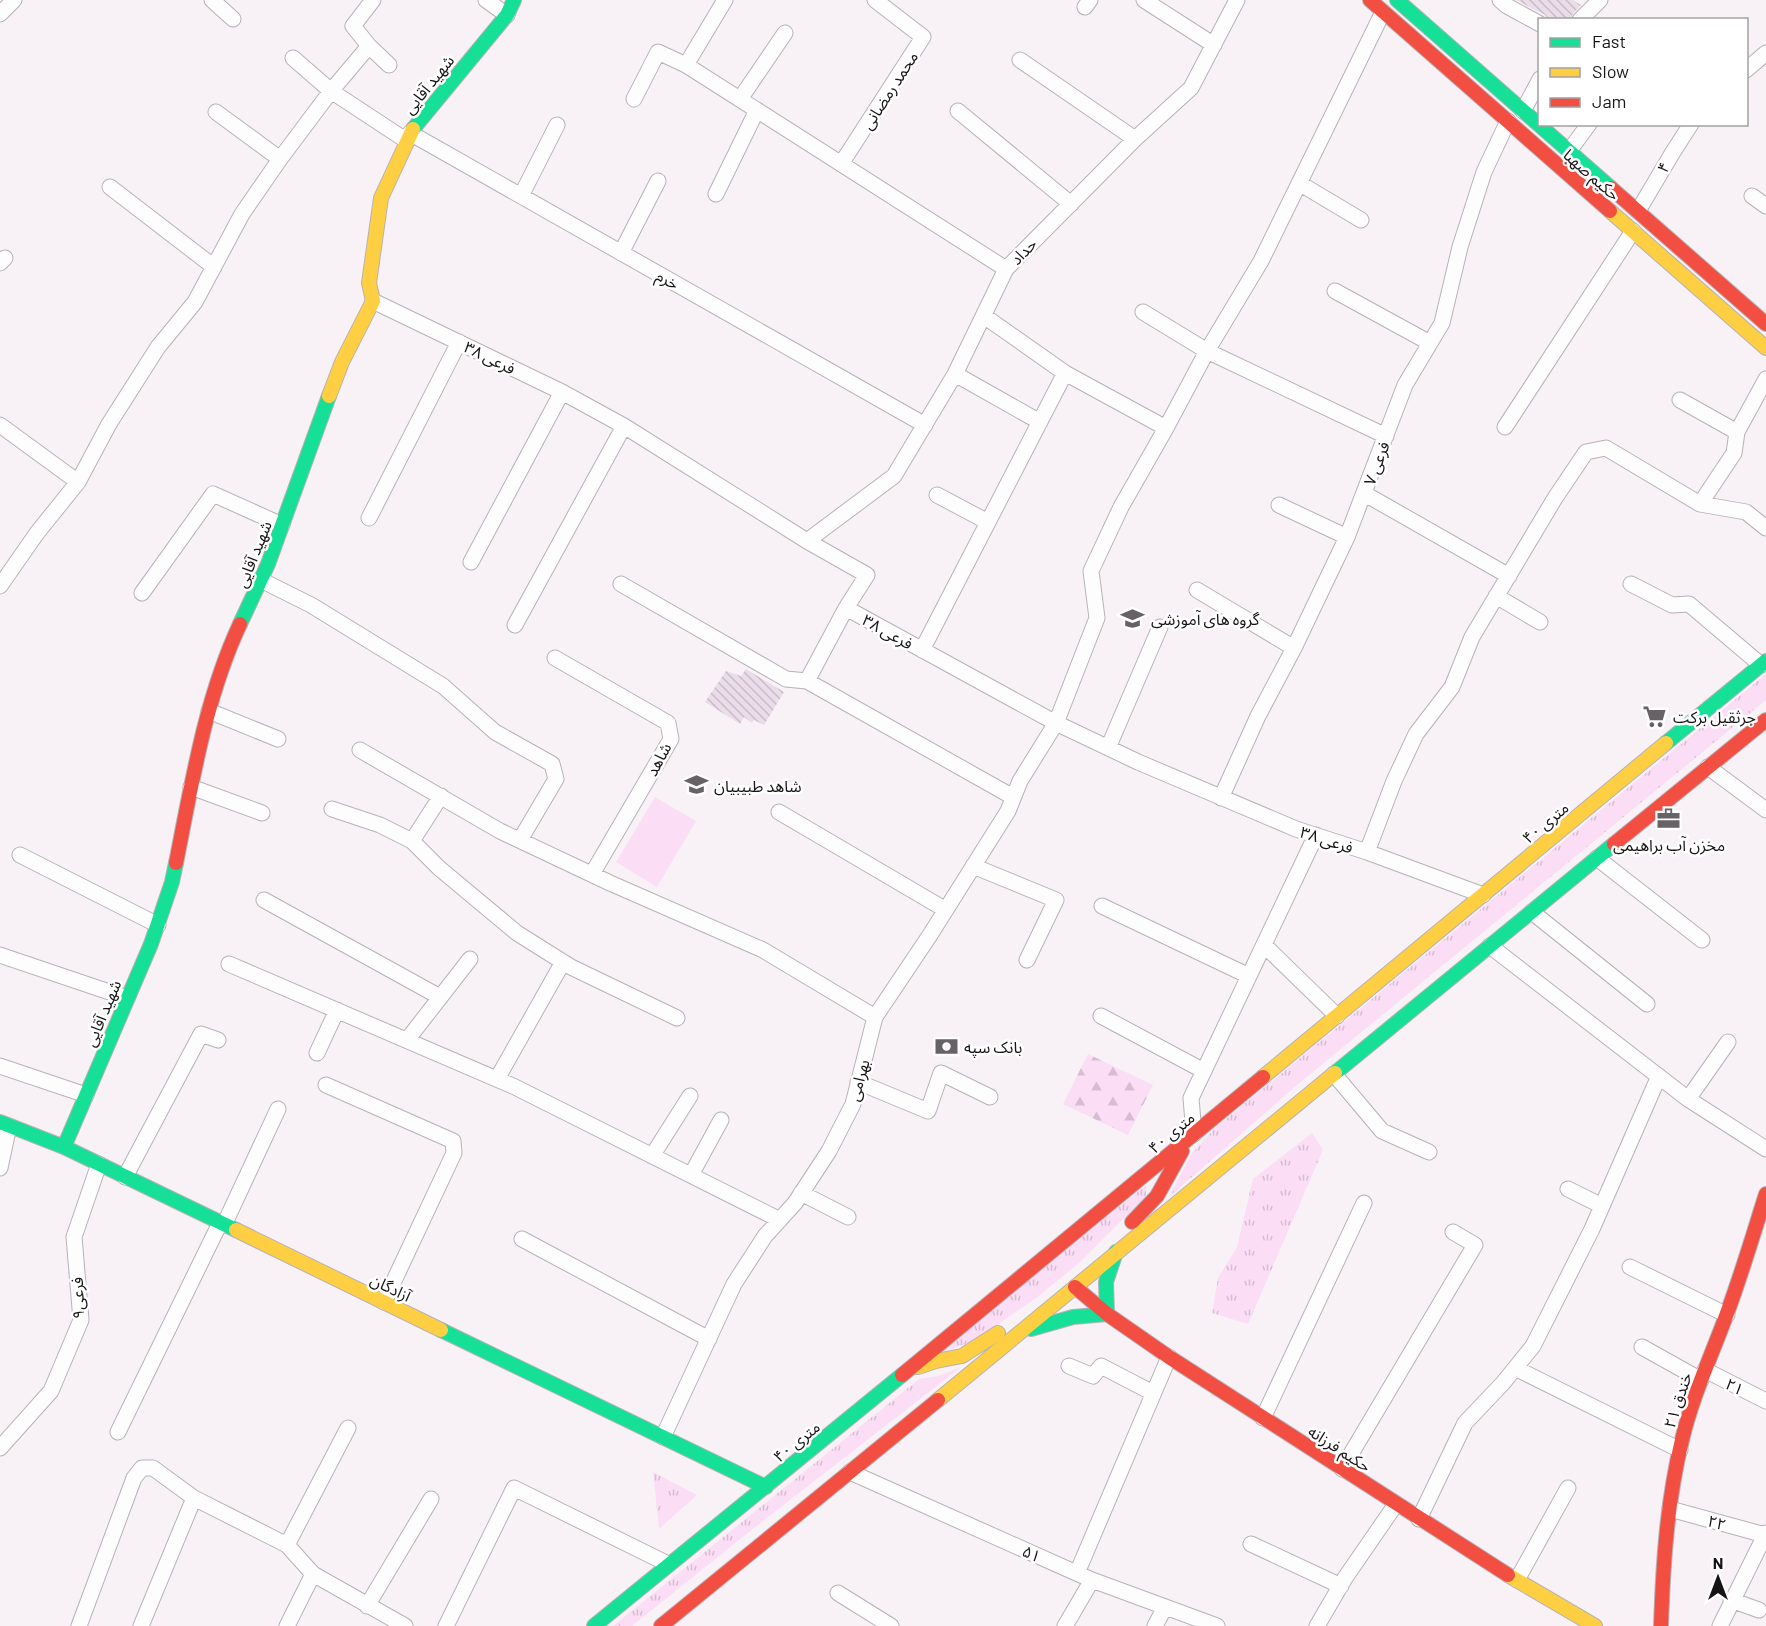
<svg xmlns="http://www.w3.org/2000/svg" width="1766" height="1626" font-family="Barlow,'Noto Sans Arabic',sans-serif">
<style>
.grass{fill:url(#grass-tufts)}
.forest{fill:url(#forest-firs)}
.park{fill:#fbddf6}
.building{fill:url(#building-back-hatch)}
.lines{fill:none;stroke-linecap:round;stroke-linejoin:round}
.street-casing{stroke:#b7b2b6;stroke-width:17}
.fast-casing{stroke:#b7b2b6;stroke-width:16}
.slow-casing{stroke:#b7b2b6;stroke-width:16}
.jam-casing{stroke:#b7b2b6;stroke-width:16}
.street{stroke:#fefdfe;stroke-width:15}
.fast{stroke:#16e098;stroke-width:14}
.slow{stroke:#ffcf43;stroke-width:14}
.jam{stroke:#f24e42;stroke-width:14}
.labels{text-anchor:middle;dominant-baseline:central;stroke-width:5;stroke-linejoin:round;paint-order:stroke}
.street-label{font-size:16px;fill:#171416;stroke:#fff}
.poi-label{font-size:16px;fill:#171416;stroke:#fff;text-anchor:start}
</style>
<defs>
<pattern id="grass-tufts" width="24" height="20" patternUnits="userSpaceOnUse" patternTransform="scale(1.5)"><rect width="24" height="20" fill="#fbddf6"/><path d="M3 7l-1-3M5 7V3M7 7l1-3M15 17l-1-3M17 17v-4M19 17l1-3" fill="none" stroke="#d6bdd2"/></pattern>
<pattern id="forest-firs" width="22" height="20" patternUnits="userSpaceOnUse" patternTransform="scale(1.5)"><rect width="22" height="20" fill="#fbddf6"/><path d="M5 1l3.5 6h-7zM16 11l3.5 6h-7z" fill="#d6bdd2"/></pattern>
<pattern id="building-back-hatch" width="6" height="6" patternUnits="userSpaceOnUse" patternTransform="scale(1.5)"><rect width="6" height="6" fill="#ebdce9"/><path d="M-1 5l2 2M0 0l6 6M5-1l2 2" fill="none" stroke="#c9bcc7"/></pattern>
</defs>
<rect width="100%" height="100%" fill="#f8f2f7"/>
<path class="grass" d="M1766 674V700L1297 1085 1169 1197 1192 1153 1214 1129Z
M1312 1133 1323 1150 1248 1324 1212 1313 1218 1278 1237 1247 1253 1179Z
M1146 1185V1196L1079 1263 1036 1298 972 1342 938 1353Z
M961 1367 759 1524 632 1626H613L919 1379 939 1376Z
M653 1472 697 1495 659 1529Z"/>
<path class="forest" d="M1088 1054 1153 1085 1128 1135 1063 1104Z"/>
<path class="park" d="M655 797 696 821 657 887 616 862Z"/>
<path class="building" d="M1516 0H1573L1581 5 1573 14 1570 20H1549L1545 15Z
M746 669 784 692 764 725 754 720 752 723 744 717 740 724 705 702 726 671 741 676Z"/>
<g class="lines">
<defs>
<path id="street" d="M212 0 233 19
M486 0 507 15
M1144 0 1214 45
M1500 0 1507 6 1540 24
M1085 7 1090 0
M0 14 14 0
M1580 20 1600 0
M369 46 389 65
M293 58 331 91 407 141
M1020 60 1135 139
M686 65 725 0
M1746 70 1766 53
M634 99 658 52 686 65 1006 269
M740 99 785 33
M958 111 1071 204
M1523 111 1540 79
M216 112 280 159
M410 133 925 425
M1569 151 1589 124
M841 164 923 37 875 0
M1299 183 1361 220
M110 187 214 267
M716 194 757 110
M521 196 557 125
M1752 196 1766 206
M1638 211 1673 152 1691 124
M621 253 658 181
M0 263 5 258
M1335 291 1430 343
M373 301 562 392 624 426 807 541 867 575 846 608 1056 723 1138 762 1296 829 1367 852 1483 895
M1143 312 1207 351 1386 436
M984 316 1065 373 1166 428
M955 374 1040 422
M1680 400 1737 432
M0 425 78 482
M1505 427 1633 231
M1365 494 1509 576
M937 495 988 522
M1700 504 1734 453 1737 432 1766 379
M1279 505 1347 537
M369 518 459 342
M807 541 894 476 955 374 1006 269 1135 139 1191 88 1237 0
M471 562 562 392
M261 580 311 605 443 686 495 732 552 764 556 779 520 840
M621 584 786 679 807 681 1013 797
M1631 584 1672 605 1689 604 1761 665
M0 586 37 533 78 482 109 424 158 347 195 302 242 214 280 159 331 91 369 46 353 26 373 0
M1197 590 1294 648
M142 593 213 494 282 525
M1496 596 1540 622
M515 625 624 426
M922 650 1065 373
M555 658 668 723 671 739 592 874
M807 681 846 608
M209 711 278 739
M1108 748 1160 627
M360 750 500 831 610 883 763 950 875 1017
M1708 767 1766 810
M191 787 262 813
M1221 798 1258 716 1294 648 1347 537 1405 385 1442 323 1460 247 1484 172 1508 121
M332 809 380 825 412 841 439 868 517 933 571 967 677 1018
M779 812 946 910
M412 841 441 796
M1367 852 1394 781 1416 734 1452 687 1472 637 1555 498 1586 452 1606 448 1700 504 1746 512 1766 528
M20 855 158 925
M1597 858 1702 940
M973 866 1056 900 1027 960
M264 900 440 997
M1102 906 1249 976
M1532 912 1647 1004
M1264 945 1337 1016
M1490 946 1688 1099 1766 1149
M0 955 127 998
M229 964 515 1087 780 1220
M1101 1016 1204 1071
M407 1040 470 959
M317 1053 337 1010
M0 1066 86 1095
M1334 1074 1382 1131 1429 1152
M497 1079 563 962
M858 1082 928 1111 941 1073 990 1097
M326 1085 453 1141 454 1153 384 1302
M1688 1099 1728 1042
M1194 1134 1191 1098 1316 835
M652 1156 690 1096
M0 1168 9 1126
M691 1175 721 1120
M125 1177 201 1034 218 1040
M1568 1189 1602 1206
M801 1193 848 1217
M224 1225 278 1109
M522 1239 709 1339
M1630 1267 1727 1315
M1642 1347 1701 1380
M1069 1366 1093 1376 1101 1366 1153 1393
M1515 1368 1680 1450
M1705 1370 1766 1401
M1263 1418 1364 1203
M118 1432 220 1223
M663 1437 734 1284 765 1236 795 1203 829 1151 853 1104 875 1017 930 935 1008 811 1020 781 1056 723 1097 618 1091 571 1121 507 1166 428 1207 351 1261 261 1383 12
M0 1448 51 1391 81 1320 74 1237 99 1164
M1342 1469 1475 1245 1453 1232
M850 1472 1092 1580 1217 1626
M1670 1509 1765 1535
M1419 1519 1465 1423 1503 1383 1533 1346 1592 1229 1659 1076
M1251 1544 1341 1586
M287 1545 348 1428
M1077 1573 1169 1357
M1517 1580 1568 1488
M838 1593 891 1626
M1731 1600 1759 1610
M367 1606 431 1499
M79 1626 134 1478 142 1468H153L194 1498 287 1545 313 1574 405 1626
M141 1626 194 1498
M287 1626 313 1574
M446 1626 514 1488 668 1564
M1065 1626 1092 1580
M1155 1626 1165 1607
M1317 1626 1345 1578 1396 1504
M1720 1626 1766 1533"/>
<path id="fast" d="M1397 0 1611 188
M413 129 507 15 514 0
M240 624 268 564 329 396
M1666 743 1766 661
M1335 1073 1614 844
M0 1122 64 1147 236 1230
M64 1147 151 944 172 882 176 863
M1031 1329 1073 1317 1107 1314 1106 1282 1116 1252
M441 1330 766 1487
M594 1626 902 1375"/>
<path id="slow" d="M1610 211 1766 348
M329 396 342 362 373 301 369 283 381 198 413 129
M1263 1077 1666 743
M236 1230 441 1330
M918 1367 936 1361 962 1356 998 1333
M938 1400 1335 1073
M1508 1575 1595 1626"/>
<path id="jam" d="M1370 0 1610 211
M1611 188 1766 324
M1614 844 1766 720
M176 863C192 783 205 699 240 624
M1132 1222 1157 1196 1182 1151
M1075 1287 1107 1314 1169 1357 1508 1575
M902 1375 1263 1077
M661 1626 938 1400
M1661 1626C1663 1564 1667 1501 1682 1440 1692 1397 1711 1357 1726 1316 1741 1276 1753 1235 1766 1194"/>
</defs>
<use href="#street" class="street-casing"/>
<use href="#fast" class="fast-casing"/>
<use href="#slow" class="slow-casing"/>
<use href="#jam" class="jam-casing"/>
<use href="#street" class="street"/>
<use href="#fast" class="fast"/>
<use href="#slow" class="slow"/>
<use href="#jam" class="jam"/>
</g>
<defs>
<symbol id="school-bare" viewBox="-9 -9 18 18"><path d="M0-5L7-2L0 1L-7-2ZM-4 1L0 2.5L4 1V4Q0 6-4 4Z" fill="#666265" stroke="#fff" stroke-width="2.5" paint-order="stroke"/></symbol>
<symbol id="supermarket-bare" viewBox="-9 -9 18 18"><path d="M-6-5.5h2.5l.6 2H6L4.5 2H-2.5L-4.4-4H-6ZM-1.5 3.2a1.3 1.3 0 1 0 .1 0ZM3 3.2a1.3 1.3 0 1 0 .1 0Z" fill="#666265" stroke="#fff" stroke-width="2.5" paint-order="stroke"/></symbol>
<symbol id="office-bare" viewBox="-9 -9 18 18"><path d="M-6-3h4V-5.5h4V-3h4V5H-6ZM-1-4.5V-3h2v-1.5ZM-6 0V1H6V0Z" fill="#666265" stroke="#fff" stroke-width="2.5" paint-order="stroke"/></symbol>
<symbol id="bank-bare" viewBox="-9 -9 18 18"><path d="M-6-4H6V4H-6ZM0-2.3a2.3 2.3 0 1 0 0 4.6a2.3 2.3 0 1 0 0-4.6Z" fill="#666265" stroke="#fff" stroke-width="2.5" paint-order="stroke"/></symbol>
</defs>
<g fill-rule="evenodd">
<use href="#school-bare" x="1116" y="602" width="33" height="33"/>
<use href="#supermarket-bare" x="1638" y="700" width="33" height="33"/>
<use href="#school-bare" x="680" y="768" width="33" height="33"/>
<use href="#office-bare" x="1652" y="802" width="33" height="33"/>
<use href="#bank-bare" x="930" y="1030" width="33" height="33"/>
</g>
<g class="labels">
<g class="street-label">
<text transform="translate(428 84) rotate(-51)">شهید آقایی</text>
<text transform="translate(889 90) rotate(-57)">محمد رمضانی</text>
<text transform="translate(1663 167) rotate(-60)">۴</text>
<text transform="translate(1592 174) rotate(41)">حکیم صهبا</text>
<text transform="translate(1023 251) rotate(-45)">حداد</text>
<text transform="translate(668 279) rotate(29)">خرم</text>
<text transform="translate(490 357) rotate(26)">فرعی ۳۸</text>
<text transform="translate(1376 463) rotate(-69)">فرعی ۷</text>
<text transform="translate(253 554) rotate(-68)">شهید آقایی</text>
<text transform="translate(888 631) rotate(29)">فرعی ۳۸</text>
<text transform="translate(658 759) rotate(-62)">شاهد</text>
<text transform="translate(1545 822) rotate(-40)">۴۰ متری</text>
<text transform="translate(1327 839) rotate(18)">فرعی ۳۸</text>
<text transform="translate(102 1013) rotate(-67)">شهید آقایی</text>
<text transform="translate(858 1080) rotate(-75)">بهرامی</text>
<text transform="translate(1171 1132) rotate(-40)">۴۰ متری</text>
<text transform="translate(391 1287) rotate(26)">آزادگان</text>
<text transform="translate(77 1298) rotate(-92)">فرعی۹</text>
<text transform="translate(1735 1386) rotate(27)">۲۱</text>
<text transform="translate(1677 1400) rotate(-72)">۲۱ خندق</text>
<text transform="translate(796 1441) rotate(-39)">۴۰ متری</text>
<text transform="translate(1340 1448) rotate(33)">حکیم فرزانه</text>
<text transform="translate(1717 1522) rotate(16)">۲۲</text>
<text transform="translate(1032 1553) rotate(24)">۵۱</text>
</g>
<g class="poi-label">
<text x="1151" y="618">گروه های آموزشی</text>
<text x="1673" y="716">جرثقیل برکت</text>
<text x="714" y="785">شاهد طبیبیان</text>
<text x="1669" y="844" text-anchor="middle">مخزن آب براهیمی</text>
<text x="964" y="1046">بانک سپه</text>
</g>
</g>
<rect x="1538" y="18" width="210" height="108" fill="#ffffff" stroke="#a2a1a2" stroke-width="1.5"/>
<rect x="1550" y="38" width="30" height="9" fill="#16e098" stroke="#a2a1a2" stroke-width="1.5"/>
<text x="1592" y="48" font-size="18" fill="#171416">Fast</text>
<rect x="1550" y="68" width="30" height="9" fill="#ffcf43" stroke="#a2a1a2" stroke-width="1.5"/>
<text x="1592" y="78" font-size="18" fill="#171416">Slow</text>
<rect x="1550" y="98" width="30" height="9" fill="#f24e42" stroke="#a2a1a2" stroke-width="1.5"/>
<text x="1592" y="108" font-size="18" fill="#171416">Jam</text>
<g transform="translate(1718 1578)" stroke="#ffffff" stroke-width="4.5" paint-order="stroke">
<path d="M0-4.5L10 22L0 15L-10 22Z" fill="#171416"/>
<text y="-9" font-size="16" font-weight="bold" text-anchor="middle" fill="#171416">N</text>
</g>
</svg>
